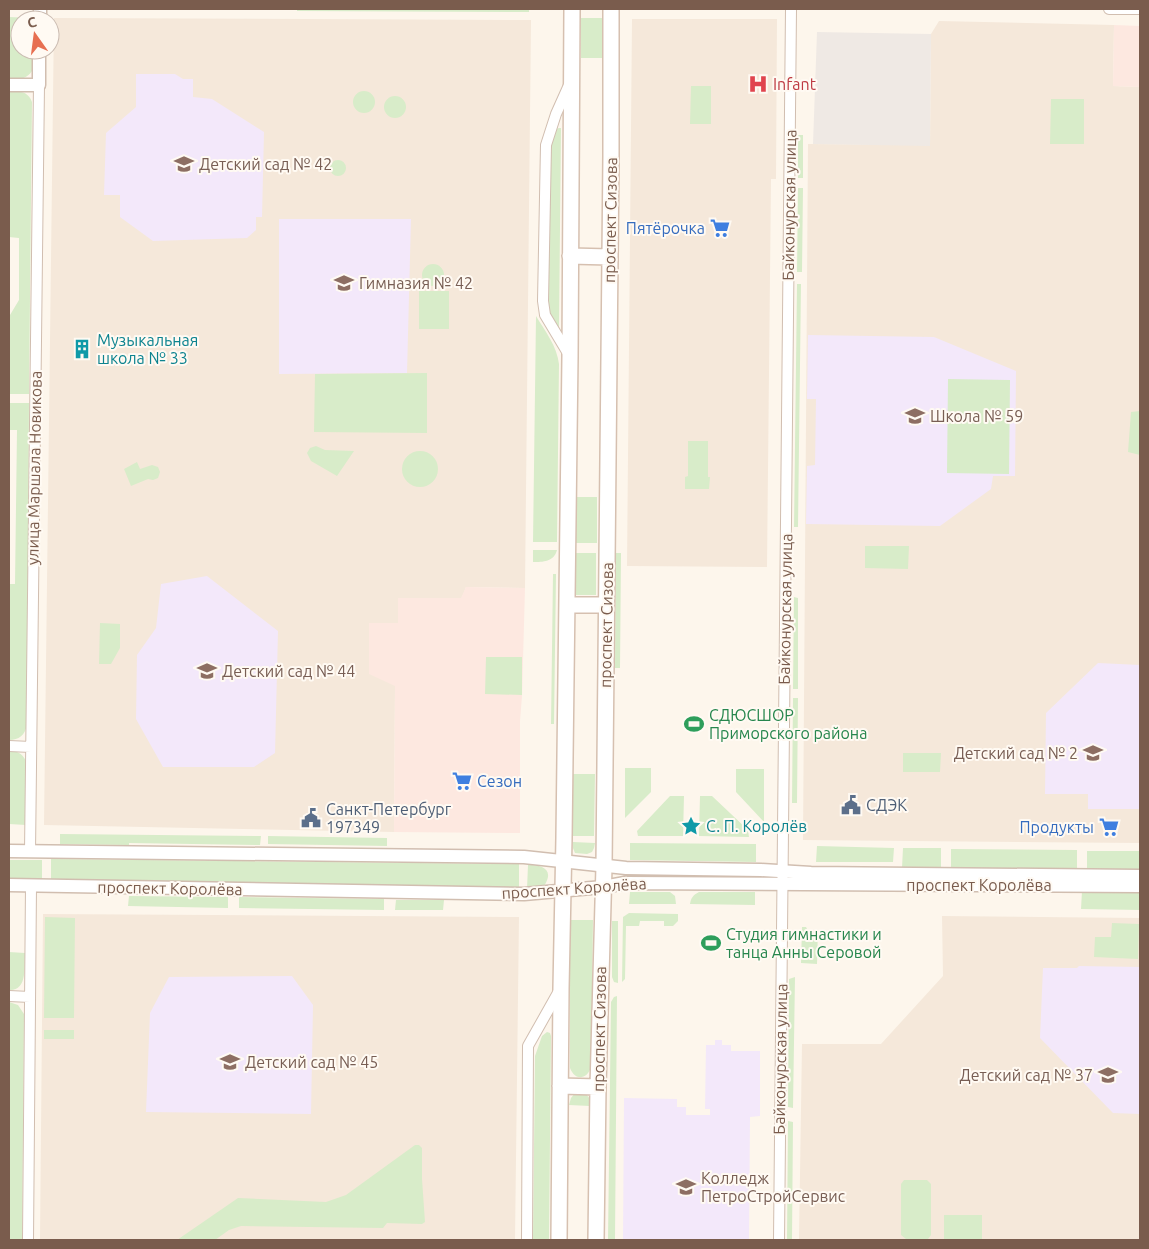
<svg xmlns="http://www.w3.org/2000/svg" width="1149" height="1249" font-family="Ubuntu,sans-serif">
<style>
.residential{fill:#f5e8da}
.commercial{fill:#fde8e0}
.industrial{fill:#efe9e4}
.education{fill:#f3e8fa}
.green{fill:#d8ecc9}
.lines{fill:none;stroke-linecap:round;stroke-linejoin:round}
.minor-casing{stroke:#d1beb0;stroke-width:12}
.tertiary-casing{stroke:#d1beb0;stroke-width:15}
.secondary-casing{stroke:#d6c0b0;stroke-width:18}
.minor{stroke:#fff;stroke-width:10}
.tertiary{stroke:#fff;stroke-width:12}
.secondary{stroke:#fff;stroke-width:15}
.labels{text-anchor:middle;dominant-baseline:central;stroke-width:4;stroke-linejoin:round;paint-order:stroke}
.health-label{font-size:16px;fill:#be3a42;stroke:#fffaf3;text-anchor:start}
.education-label{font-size:16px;fill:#785e54;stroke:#fffaf3;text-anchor:start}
.street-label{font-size:16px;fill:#7a5c4d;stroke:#fffaf3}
.shop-label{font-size:16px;fill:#366cbe;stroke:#fffaf3;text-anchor:end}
.culture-label{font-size:16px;fill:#0d838f;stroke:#fffaf3;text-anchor:start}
.leisure-label{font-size:16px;fill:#27864d;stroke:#fffaf3;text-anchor:start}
.service-label{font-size:16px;fill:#4e5e75;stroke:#fffaf3;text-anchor:start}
</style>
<rect width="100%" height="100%" fill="#fdf6ec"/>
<path class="residential" d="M54 18 531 20 525 588 466 587 462 598H398V624L395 686 394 832 44 825Z
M632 19H777L776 179H771L767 567 627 566Z
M939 21 1114 25 1113 86 1140 87V843L803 840 808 144 930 145 931 34Z
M43 914 519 917 515 1240H40Z
M942 916 1140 918V1240H799L802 1044H881L943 976Z"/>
<path class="commercial" d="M1114 25 1140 26V87L1113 86Z
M466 587 525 588 522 696 520 721V833L394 832 395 686 369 674V623H398V598H461Z"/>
<path class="industrial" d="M817 32 931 34 930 146 813 144Z"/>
<path class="education" d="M136 74H175L183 79H193V97L212 99 264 132 262 217H256V230L247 238 153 241 120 217V195H104L106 133 136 107Z
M279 219H411L407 373 279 374Z
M808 335 934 337 1016 371 1015 476H993L991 489 940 526 806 524 807 466 815 465 816 399H807Z
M207 576 278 631 275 753 254 767H163L136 719 137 655 156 628 161 584Z
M1098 663 1140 665V809H1088V794H1045L1046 713Z
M1079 966 1140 967V1114L1113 1113 1040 1038 1043 968H1077Z
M292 976 313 1005 311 1114 146 1112 150 1013 169 977Z
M715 1040H722V1045H731V1051H760V1116L750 1117 749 1240H623L624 1098 677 1099V1107H686V1115H710V1109H705L706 1045H715Z"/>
<path class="green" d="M297 9H529V12L297 11Z
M9 17 32 18V20H20V50H32V71C26 80 19 79 9 79Z
M581 18H602V58H581Z
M691 86H711V124H690Z
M353 102a11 11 0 1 1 22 0a11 11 0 1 1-22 0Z
M9 92C19 91 28 91 32 102L29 394H10V315L19 300V238L9 237Z
M384 107a11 11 0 1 1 22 0a11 11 0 1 1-22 0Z
M1051 99H1084V144H1050Z
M559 128H561L559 328 549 312 547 302 549 145 556 129Z
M798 135H803V178H798Z
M330 168a8 8 0 1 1 16 0a8 8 0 1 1-16 0Z
M798 188H803L802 272H797Z
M422 275a11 11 0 1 1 22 0a11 11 0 1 1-22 0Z
M797 284H801L798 527H794Z
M419 291H449V329H419Z
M536 316C545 331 557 346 559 364L557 542H533Z
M427 373V433L314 432 315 374Z
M948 379 1010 380 1009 474 947 473Z
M9 403H29L27 725C25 735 19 740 9 740V584H15L17 430H9Z
M1140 411V455L1128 452 1131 412Z
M688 441H708V477H710L709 489H685V477L688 476Z
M316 446 325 450 354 451 337 476 311 461 307 453 310 448Z
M402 469a18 18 0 1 1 36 0a18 18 0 1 1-36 0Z
M137 462 140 469 152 465 158 467 160 472 158 478 153 480 148 479 131 486 124 469Z
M576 497H597V543H575Z
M865 546H909L908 569 865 568Z
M533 550H557C554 562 543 562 533 562Z
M575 553H596V595H575Z
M616 553H621L620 668H615Z
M553 574H556L554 724H551Z
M794 597 798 598V689H793Z
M100 623 120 624V648L111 664H99Z
M486 657H522V695L485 694Z
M793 698H798L797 803H792Z
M9 751C17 751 22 753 26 761V825L9 824Z
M903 753H941L940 772H903Z
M625 768H651V792L625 818Z
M736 769H764V822L736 792Z
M573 774H595L594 836H572Z
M670 796H684L683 836H638L637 831Z
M700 796H712L748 830 749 837 699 836Z
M60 834 261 836 260 845 129 843V845L60 844Z
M268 836 387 838V846L268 844Z
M573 842 595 843 594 848 592 852 587 854 575 853 573 848Z
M630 843 756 844V862L630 860Z
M817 846 894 848 893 862H816Z
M903 848H941V868H902Z
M951 849 1077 850V869L951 868Z
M1087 851H1140V869H1087Z
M51 859 519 864V889L51 879Z
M9 860H42V879L9 878Z
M528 865C542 865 555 869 544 886L527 889Z
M1082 891 1140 892V910L1081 909Z
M630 892H670L675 896 676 904H629Z
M699 892H755V905L690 904C691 898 693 895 699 892Z
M129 896 228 897V908L128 906Z
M239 897 384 899V910L239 908Z
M396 900H444L443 910H395Z
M629 913 678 914V921L673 926H664V921H640L639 926H626L625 979 622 982 623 917Z
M45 917 75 918 74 1018H44Z
M570 920H593L591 1067C587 1080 575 1081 570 1068Z
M612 921H618V983L614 982 612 977Z
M1112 923 1139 924 1138 959 1094 957 1095 937H1111Z
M802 927H806L808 931 813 932 818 929 817 964 801 963Z
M9 952 25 953C24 966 28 991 9 990Z
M795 977 793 1108 788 1107 789 979Z
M617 996 615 1240H608L611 1002 614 997Z
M9 1002 18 1005 24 1014 22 1240H9Z
M44 1030H74V1039H44Z
M547 1032 550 1033 551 1036 549 1240H533L535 1056 542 1036Z
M575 1093 586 1094 590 1099V1106L569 1105 571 1098Z
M788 1121 793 1122 792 1240H787Z
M415 1145H419L422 1148V1179L425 1222 422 1224 387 1223 383 1228 241 1226 229 1230 215 1240H177L238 1198 326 1202 346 1195Z
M904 1180H927L931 1184V1235L928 1239H906L901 1235V1184Z
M944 1215H982V1240H944Z"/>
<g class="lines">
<defs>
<path id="minor" d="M1109 9H1140
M569 355 545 315 543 301 546 145 556 114 569 85
M9 746 31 747
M30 852 39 85
M9 996 30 997
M28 1240 31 886
M527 1240 528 1046 559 991
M779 1240 791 9"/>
<path id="tertiary" d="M40 20V9
M9 85H39V50
M9 851 524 857 626 868 761 870 811 873 1140 876
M9 885 524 894 603 887 625 883 1140 886"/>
<path id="secondary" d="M570 256 610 257
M567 605H606
M560 1086 598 1087
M559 1240 561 988 564 838 570 357 572 9
M596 1240 598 1087 604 866 611 155V9"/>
</defs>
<use href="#minor" class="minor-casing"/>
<use href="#tertiary" class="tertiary-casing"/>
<use href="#secondary" class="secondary-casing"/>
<use href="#minor" class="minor"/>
<use href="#tertiary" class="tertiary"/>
<use href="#secondary" class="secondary"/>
</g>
<defs>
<symbol id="hospital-bare" viewBox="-9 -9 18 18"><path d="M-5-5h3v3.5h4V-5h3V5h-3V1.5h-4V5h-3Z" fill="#e0444e" stroke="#fffaf3" stroke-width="2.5" paint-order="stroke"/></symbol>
<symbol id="school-bare" viewBox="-9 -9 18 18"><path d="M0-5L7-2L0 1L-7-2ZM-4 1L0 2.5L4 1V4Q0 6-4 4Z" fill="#8d6e63" stroke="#fffaf3" stroke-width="2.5" paint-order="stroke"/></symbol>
<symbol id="supermarket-bare" viewBox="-9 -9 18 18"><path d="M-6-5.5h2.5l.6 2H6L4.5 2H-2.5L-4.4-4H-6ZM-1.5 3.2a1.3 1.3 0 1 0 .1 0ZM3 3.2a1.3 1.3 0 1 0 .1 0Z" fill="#3f7fe0" stroke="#fffaf3" stroke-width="2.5" paint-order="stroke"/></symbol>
<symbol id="building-bare" viewBox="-9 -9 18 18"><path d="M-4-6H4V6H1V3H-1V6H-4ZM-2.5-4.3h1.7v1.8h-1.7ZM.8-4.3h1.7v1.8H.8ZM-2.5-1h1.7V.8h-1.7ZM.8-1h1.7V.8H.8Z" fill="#0f9aa8" stroke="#fffaf3" stroke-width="2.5" paint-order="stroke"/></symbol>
<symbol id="stadium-bare" viewBox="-9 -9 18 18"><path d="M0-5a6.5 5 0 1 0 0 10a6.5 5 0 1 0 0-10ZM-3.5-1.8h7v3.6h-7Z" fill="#2e9e5b" stroke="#fffaf3" stroke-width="2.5" paint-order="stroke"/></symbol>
<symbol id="civic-bare" viewBox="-9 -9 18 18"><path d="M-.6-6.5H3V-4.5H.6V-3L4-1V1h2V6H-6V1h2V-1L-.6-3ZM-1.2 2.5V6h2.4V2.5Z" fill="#5c6f8a" stroke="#fffaf3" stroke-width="2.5" paint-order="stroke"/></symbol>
<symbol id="sight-bare" viewBox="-9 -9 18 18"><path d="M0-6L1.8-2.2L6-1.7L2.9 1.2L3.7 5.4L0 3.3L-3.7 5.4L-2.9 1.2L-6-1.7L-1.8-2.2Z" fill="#0f9aa8" stroke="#fffaf3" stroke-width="2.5" paint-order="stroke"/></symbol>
<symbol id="university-bare" viewBox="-9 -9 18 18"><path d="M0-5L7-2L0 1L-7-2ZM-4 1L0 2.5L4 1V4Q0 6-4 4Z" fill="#8d6e63" stroke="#fffaf3" stroke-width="2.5" paint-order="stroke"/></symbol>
</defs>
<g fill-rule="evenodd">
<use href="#hospital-bare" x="744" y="70" width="28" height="28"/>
<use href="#school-bare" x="170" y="150" width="28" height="28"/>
<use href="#supermarket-bare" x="706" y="214" width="28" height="28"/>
<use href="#school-bare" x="330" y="269" width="28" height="28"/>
<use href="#building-bare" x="68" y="335" width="28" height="28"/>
<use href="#school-bare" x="901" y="402" width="28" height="28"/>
<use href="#school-bare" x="193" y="657" width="28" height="28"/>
<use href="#stadium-bare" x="680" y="710" width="28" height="28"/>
<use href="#school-bare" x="1079" y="739" width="28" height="28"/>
<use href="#supermarket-bare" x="448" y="767" width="28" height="28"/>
<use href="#civic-bare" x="837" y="791" width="28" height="28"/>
<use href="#civic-bare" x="297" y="804" width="28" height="28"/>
<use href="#sight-bare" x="677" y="812" width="28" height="28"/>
<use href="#supermarket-bare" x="1095" y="813" width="28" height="28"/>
<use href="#stadium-bare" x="697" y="929" width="28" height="28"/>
<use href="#school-bare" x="216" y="1048" width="28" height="28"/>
<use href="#school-bare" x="1094" y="1061" width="28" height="28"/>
<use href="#university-bare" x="672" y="1173" width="28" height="28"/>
</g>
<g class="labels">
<g class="health-label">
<text x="773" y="84">Infant</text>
</g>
<g class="education-label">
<text x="199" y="164">Детский сад № 42</text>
<text x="359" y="283">Гимназия № 42</text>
<text x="930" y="416">Школа № 59</text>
<text x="222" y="671">Детский сад № 44</text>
<text x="1078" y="753" text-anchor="end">Детский сад № 2</text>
<text x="245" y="1062">Детский сад № 45</text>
<text x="1093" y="1075" text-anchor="end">Детский сад № 37</text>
<text x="701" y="1178">Колледж<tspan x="701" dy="18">ПетроСтройСервис</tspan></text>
</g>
<g class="street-label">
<text transform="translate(789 205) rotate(-89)">Байконурская улица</text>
<text transform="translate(610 220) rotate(-89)">проспект Сизова</text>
<text transform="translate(34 468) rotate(-89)">улица Маршала Новикова</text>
<text transform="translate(785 609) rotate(-89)">Байконурская улица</text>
<text transform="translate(606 625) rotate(-89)">проспект Сизова</text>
<text x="979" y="885">проспект Королёва</text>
<text transform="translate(170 888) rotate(1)">проспект Королёва</text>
<text transform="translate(574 888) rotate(-4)">проспект Королёва</text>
<text transform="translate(599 1029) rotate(-89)">проспект Сизова</text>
<text transform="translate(780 1059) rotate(-89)">Байконурская улица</text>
</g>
<g class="shop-label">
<text x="705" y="228">Пятёрочка</text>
<text x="477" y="781" text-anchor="start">Сезон</text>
<text x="1094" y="827">Продукты</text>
</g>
<g class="culture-label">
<text x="97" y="340">Музыкальная<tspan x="97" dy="18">школа № 33</tspan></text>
<text x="706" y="826">С. П. Королёв</text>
</g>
<g class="leisure-label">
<text x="709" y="715">СДЮСШОР<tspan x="709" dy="18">Приморского района</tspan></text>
<text x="726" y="934">Студия гимнастики и<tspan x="726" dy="18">танца Анны Серовой</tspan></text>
</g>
<g class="service-label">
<text x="866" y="805">СДЭК</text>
<text x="326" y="809">Санкт-Петербург<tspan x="326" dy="18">197349</tspan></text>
</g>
</g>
<rect width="1149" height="1249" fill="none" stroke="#7a5c4d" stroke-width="20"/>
<g transform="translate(35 35) rotate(346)"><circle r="24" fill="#fffaf3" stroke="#cabbb1"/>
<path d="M0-4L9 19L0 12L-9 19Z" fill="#e76f51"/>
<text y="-8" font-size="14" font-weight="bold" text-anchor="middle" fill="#7a5c4d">С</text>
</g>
</svg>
